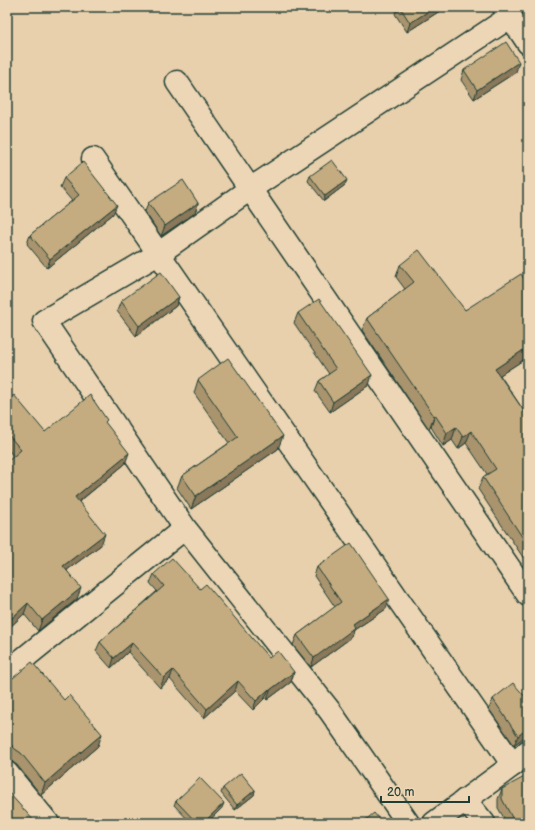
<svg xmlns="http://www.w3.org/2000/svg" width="535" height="830" font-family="'Balsamiq Sans',sans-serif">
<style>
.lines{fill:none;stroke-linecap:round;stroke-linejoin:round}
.minor-casing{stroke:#1f3d34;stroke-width:25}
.tertiary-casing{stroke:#1f3d34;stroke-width:25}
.minor{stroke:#edd6b5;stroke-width:22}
.tertiary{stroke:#edd6b5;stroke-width:22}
.wall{fill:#a9946e;stroke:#1f3d34}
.shaded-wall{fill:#89785a;stroke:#1f3d34}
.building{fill:#c4ac80;stroke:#1f3d34}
</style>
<rect width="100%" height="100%" fill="#e8d0ac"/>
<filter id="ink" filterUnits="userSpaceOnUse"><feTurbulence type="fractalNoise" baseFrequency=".025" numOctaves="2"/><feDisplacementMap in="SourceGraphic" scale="8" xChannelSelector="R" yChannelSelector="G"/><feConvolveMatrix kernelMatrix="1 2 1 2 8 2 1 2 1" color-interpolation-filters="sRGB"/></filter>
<g filter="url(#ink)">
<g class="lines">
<defs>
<path id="minor" d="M504 7 528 43
M177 82 528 595
M93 159 513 765
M7 672 185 528
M7 773 48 823
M465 800 484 823
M408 823 330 711 185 528 44 321 158 254 250 189 510 17"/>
<path id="tertiary" d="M434 823 513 765 528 751"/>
</defs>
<use href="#minor" class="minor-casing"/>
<use href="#tertiary" class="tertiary-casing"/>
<use href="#minor" class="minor"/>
<use href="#tertiary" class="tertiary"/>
</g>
<path class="wall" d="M398 7H446L407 32 395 14Z
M464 70 516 72 474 99 461 80Z
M310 176 345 185 324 201 308 181Z
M64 178 113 214 47 268 27 244 30 235 72 201 60 187Z
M148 203H198L195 213 161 236 145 212Z
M400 265 465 310 528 285V357L500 375 528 417V565L478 489 483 477 487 474 466 443 458 449 452 440 443 446 431 427 429 429 362 330 367 318 405 289 396 277Z
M179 297 176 306 136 336 117 311 121 301Z
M298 313 369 385 330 412 315 391 319 381 329 374 294 323Z
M198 380 278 449 191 509 177 488 182 476 229 443 194 393Z
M7 401 45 432 106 424 125 464 79 502 101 545 67 570 77 599 38 631 24 614 8 629 7 628V462L14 457 7 448Z
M317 567 386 609 354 630 352 637 311 667 293 645 297 635 335 607 314 576Z
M154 574 200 589 269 658 294 672 291 682 267 700 265 698 253 710 235 691 204 718 170 679 160 688 128 652 111 668 96 651 100 642 157 591 150 583Z
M7 683 98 746 41 795 17 765 11 761 7 756Z
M493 699 528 734 514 745 489 709Z
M223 788 255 790 254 795 235 810 221 793Z
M502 789 528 823H507L498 808V799Z
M176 801 222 808 207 823H191L174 805Z"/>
<path class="shaded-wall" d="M435 7H446L407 32 410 23Z
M519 62 516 72 474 99 477 90Z
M347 180 345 185 324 201 325 196Z
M198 203 195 213 161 236 165 226Z
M117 205 113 214 47 268 50 259Z
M179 297 176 306 136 336 139 326Z
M528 347V357L491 381 495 369Z
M372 375 369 385 330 412 333 402Z
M435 415 431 427 429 429 434 416Z
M456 427 452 440 443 446 447 433Z
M471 431 466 443 458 449 463 437Z
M283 436 278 449 191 509 196 496Z
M129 453 125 464 71 508 75 497Z
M105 534 101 545 59 576 63 566Z
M81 588 77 599 38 631 42 620Z
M389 599 386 609 354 630 352 637 311 667 314 658 353 624Z
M28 603 24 614 8 629 12 618Z
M132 643 128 652 111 668 114 658Z
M173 670 170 679 160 688 164 678Z
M294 672 291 682 267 700 270 690Z
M238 681 235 691 204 718 207 709Z
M269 689 265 698 253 710 256 701Z
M528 728V734L514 745 518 736Z
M102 734 98 746 41 795 45 783Z
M255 790 254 795 235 810 237 805Z
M224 803 222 808 207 823H203Z
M528 817V823H516Z"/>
<path class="building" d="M400 7H435L410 23Z
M506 42 519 62 477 90 464 70Z
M332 160 347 180 325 196 310 176Z
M83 162 117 205 50 259 30 235 79 195 64 178Z
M183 180 198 203 165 226 148 203Z
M419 250 465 310 521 274 528 285V347L495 369 528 417V546L483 477 496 469 471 431 463 437 456 427 447 433 435 415 434 416 367 318 414 282 400 265Z
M161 272 179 297 139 326 121 301Z
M319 299 372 375 333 402 319 381 336 369 298 313Z
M228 358 283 436 196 496 182 476 238 437 198 380Z
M14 395 45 432 90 395 107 420 105 422 129 453 75 497 105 534 63 566 81 588 42 620 28 603 12 618 7 613V462L21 450 7 433V401Z
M351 543 389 599 353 624 355 628 314 658 297 635 341 602 317 567Z
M172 558 200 589 206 584 269 658 278 651 294 672 270 690 269 689 256 701 238 681 207 709 173 670 164 678 132 643 114 658 100 642 164 586 154 574Z
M32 662 64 700 69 695 102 734 45 783 21 753 15 749 7 740V683Z
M513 683 528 700V728L518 736 493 699Z
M241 773 255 790 237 805 223 788Z
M528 775V817L516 823H515L502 799V789Z
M200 778 224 803 203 823H197L176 801Z
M8 792 36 823H7V793Z
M374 813 382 823H362Z"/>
</g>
<rect width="535" height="830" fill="none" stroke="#edd6b5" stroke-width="24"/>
<rect x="12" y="12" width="511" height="806" fill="none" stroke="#1f3d34" stroke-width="1.5" filter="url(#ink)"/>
<path d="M381 796v6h88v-6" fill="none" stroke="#1f3d34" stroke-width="2"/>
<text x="387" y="796" font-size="12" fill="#1f3d34" stroke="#edd6b5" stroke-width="3" paint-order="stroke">20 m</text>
</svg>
